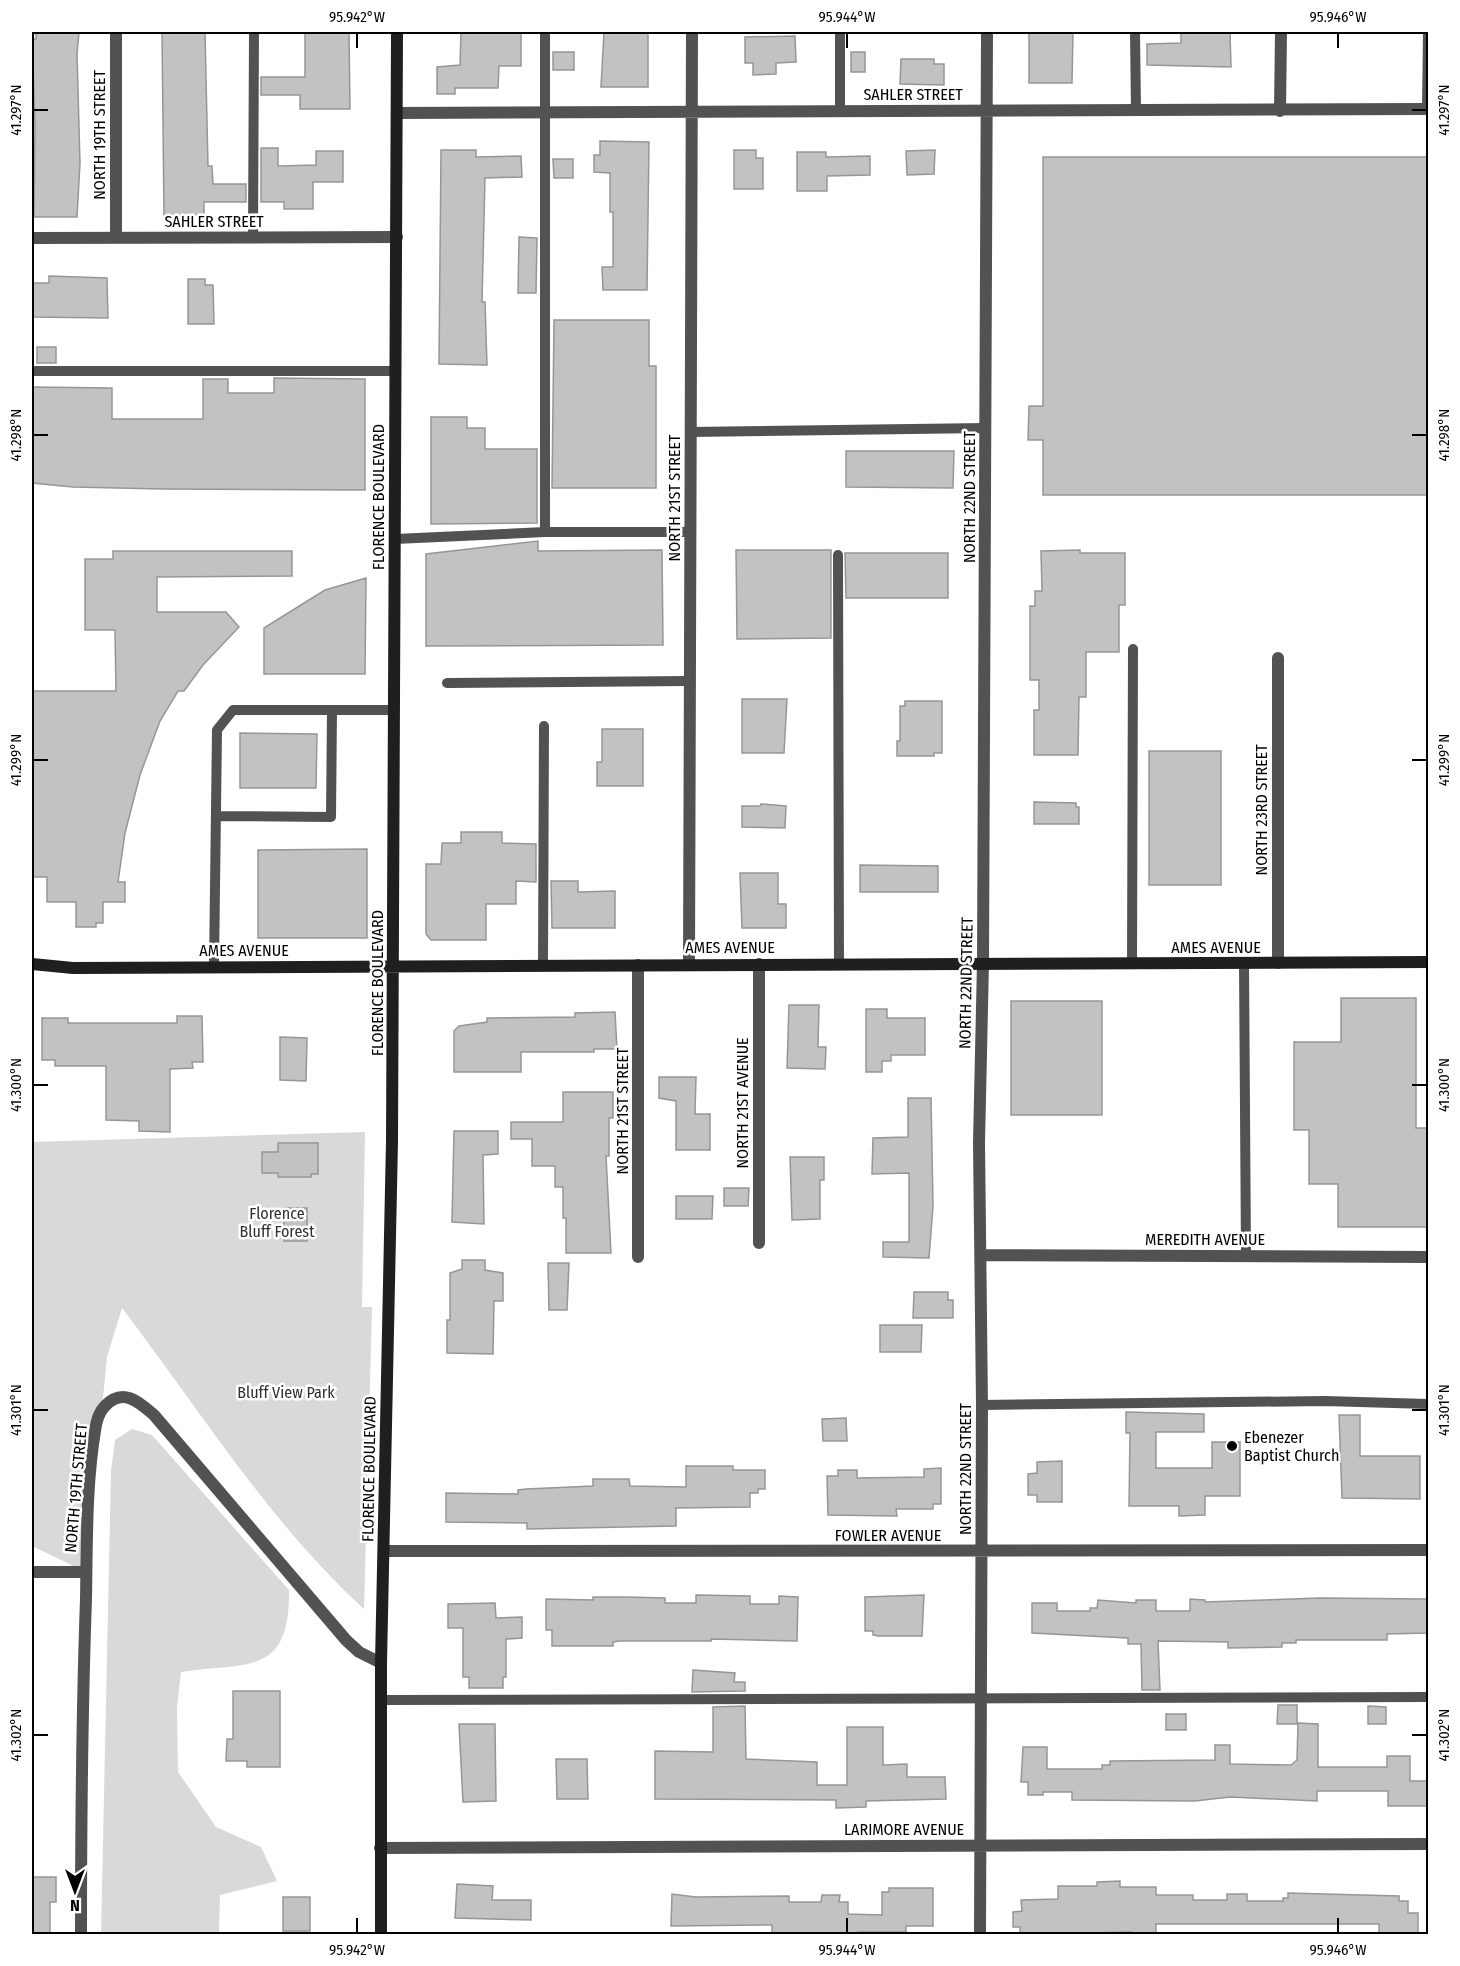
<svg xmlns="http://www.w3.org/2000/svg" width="1460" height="1966" font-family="'Fira Sans Condensed',sans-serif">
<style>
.green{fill:#d9d9d9}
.building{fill:#c2c2c2;stroke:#969696;stroke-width:1.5}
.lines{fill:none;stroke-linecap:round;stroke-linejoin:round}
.lane{stroke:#525252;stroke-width:10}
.street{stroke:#525252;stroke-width:12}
.secondary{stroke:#1f1f1f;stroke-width:12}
.ticks{fill:none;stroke:#000;stroke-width:2}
.poi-dot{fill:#000;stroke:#fff;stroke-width:2}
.labels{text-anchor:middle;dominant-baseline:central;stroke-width:5;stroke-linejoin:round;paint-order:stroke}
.street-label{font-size:16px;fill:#000;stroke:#fff}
.park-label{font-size:16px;fill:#303030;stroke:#fff}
.poi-label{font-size:16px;fill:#000;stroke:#fff;text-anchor:start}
.neatline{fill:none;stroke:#000;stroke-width:2}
.ticks-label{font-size:15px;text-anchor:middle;fill:#000}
</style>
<rect width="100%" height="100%" fill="#fff"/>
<path class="green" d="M365 1132 362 1307H372L364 1609C268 1521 200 1410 122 1308L107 1357 86 1572 32 1546V1142Z
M132 1429 152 1435 289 1590C290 1677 247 1662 181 1672L177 1707 178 1772 216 1827 261 1847 277 1881 220 1895 219 1934H101L111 1471 115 1440Z"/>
<path class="building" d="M36 32H79L77 54 80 163 77 217H34L35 126 32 39H36Z
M162 32H205L208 166H212L213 184H246V202H204V215H164Z
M305 32H349L350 109H300V95H261V77H305Z
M461 32H521V66H499L498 88H455V94H437V67L460 65Z
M604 32H648V87H601Z
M1029 32H1073L1072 83H1029Z
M1181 32H1230L1231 67 1147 65V44L1181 43Z
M795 36 796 62 776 63V74L753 75V63H745V37Z
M553 52H574V70H553Z
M851 52H865V72H851Z
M901 59H934V64H944V85L900 84Z
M600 141 649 142 647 290H603L602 267H613V212H610V173L594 172V155H600Z
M261 148H278V166L316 165V151H343V182H313V209H284V202H261Z
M441 150H476V157L521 156 522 177 485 178 482 302H485L487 365 439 364Z
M734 150H756V158H763V189H734Z
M935 150 934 174 907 175 906 151Z
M797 152H826V157L870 156V175L827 176V191H797Z
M1043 157H1428V495H1043V440H1028L1029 406H1043Z
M553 159H573V178H554Z
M519 237 537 238 536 293H518Z
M49 276 107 278 108 318 32 317V283H49Z
M188 279H205V285H213L214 324H188Z
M554 320H649V366H656V488H552Z
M37 347H56V363H37Z
M274 378 365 379V490L162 489 73 487 32 483V387L112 388V419H203V379H228V393H274Z
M431 417H467V428H485V449H537V523L431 524Z
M846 451H954L953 488 846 487Z
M538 541V551L662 550 663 645 426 646V554Z
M736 550H831V638L737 639Z
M1080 550V553H1125V605H1119V652H1086V697H1079L1078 755H1034V710H1039V680H1030V606H1035V591H1042L1041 551Z
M113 551H292V576L157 577V612H226L239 627 203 665 184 691H178L160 721 140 775 125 833 118 882H125V902H103V923H96V927H76V902H47V877H32V691H116L115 630H85V559H113Z
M845 553H948V598H846Z
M366 578 365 674H264V628L325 590Z
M742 699H787L784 753H742Z
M905 701H942V753H934V756H897V741H900V706H905Z
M602 729H643V786H597V762H602Z
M240 733 317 734 316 788H240Z
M1149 751H1221V885H1149Z
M1034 802 1076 803V807H1079V824H1034Z
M761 804 786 806 785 828 742 827V806H760Z
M461 832H502V843L536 844V882L516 881V904H486V940H431L426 934V864H441L442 843H461Z
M367 849V938H258V850Z
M860 865 938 866V892H860Z
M740 873H778V904H786V928H742Z
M551 881H578V892L615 891V928H552Z
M1341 998H1416V1128H1428V1227H1338V1184H1309V1130H1294V1042H1341Z
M1011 1001H1102V1115H1011Z
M789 1005H819L818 1047H826L825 1069 787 1068Z
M866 1009H887V1018H925V1055H891V1061H882V1072H866Z
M615 1012 617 1049H594V1052H521V1072H454V1031L459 1026 487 1022V1018L575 1017V1013Z
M177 1016H202L203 1062H192L193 1068 170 1069V1132L139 1131V1121L106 1120V1066H55V1060H42V1018H68V1023H177Z
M280 1037 307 1038 306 1081 280 1080Z
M659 1077H696L695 1114H710V1150H676V1101L659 1098Z
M563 1092H613V1118H609V1156H606L611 1253H566V1218H563V1187H555V1166H532V1139H511V1122H563Z
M908 1098H931L933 1206 929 1258 883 1257V1242H909V1173L872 1174 873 1138 908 1137Z
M454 1131H498V1154L483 1155 484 1224 452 1222Z
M278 1143H318V1174H311V1177H278V1173H262V1152H278Z
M790 1157H824V1180H820V1219L792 1220Z
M724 1188H749L748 1206H724Z
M676 1196H713L712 1219H676Z
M284 1208H307V1241H284Z
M462 1260H485V1270L503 1273V1301H494L493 1354 447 1353V1320H450V1273L462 1269Z
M548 1263H569L567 1310H549Z
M914 1292H948V1300H953V1318H913Z
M880 1325H922L921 1352H880Z
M1126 1412 1204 1414V1432H1156V1468H1212V1442H1240V1496H1205V1515L1179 1516V1506H1129L1130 1433H1126Z
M1339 1415H1360V1456H1420V1499L1342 1498Z
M846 1418 847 1441H823L822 1419Z
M1062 1461V1502H1037V1495H1028V1474L1037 1473V1462Z
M686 1466H733V1470H765V1489H758V1493H750V1507L676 1508V1526L527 1529V1523L446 1522V1493L518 1494V1490L526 1489 593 1486V1479H629L630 1486 686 1487Z
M941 1468V1504H933V1509H896L897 1516 828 1515 827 1476H838V1470H857V1478L924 1477V1469Z
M696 1595 750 1596V1604H779V1596L798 1597 797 1641 711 1639V1641H619L613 1642V1646H552V1630H546V1599L593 1600V1597H627L665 1598V1603H696Z
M924 1595 922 1636H878L873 1635V1631H865V1597Z
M1320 1598 1428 1599V1633L1387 1634V1640H1296V1643H1282V1647L1228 1648V1642L1158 1641 1160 1690H1142L1141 1644H1128V1638L1032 1633V1603H1057V1611H1090V1608H1097L1098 1600 1136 1603V1600H1156V1611H1190V1599L1205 1600V1602Z
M495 1603 496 1618 522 1617V1638L506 1639V1677H503V1688H469V1677H463V1628H448V1604Z
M693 1670 735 1673 734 1682H745V1691L692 1692Z
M233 1691H280V1767H247V1761H226L227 1739H233Z
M1278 1705H1297V1724H1277Z
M745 1706 746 1759 817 1762V1785H847V1727H883V1765L907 1764V1777H945L946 1799 866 1801V1807L836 1808V1800L655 1799V1751L713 1752V1707Z
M1368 1706 1386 1707V1724H1368Z
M1166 1714H1186V1730H1166Z
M1298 1723 1318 1724V1767H1387V1756H1410V1781H1428V1806H1388V1791H1317V1801L1230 1797 1195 1801 1072 1800V1792H1043V1795H1028V1782H1021L1023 1747H1047V1769H1102V1765H1110V1761L1215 1760V1745H1230V1764L1291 1765 1297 1760Z
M459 1724H495L496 1801 463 1802Z
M556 1759H587L588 1799H557Z
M32 1877H56V1902H50V1935H32Z
M1120 1881V1887H1156V1895H1193V1900H1227V1894H1247V1901H1283V1898H1288V1893L1399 1896V1901H1408V1913H1418V1935H1379V1924H1156V1935L1131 1934V1932L1020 1935V1927H1013V1912L1022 1911 1021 1900 1058 1899V1886H1097V1882Z
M457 1884 493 1886 492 1900H531V1920L455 1918Z
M889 1888H933V1926H906V1932H858V1935H772V1925L671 1926 672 1894 696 1897 789 1896V1902H821L822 1895H840L839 1902H848V1914L882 1915V1892H889Z
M283 1897H310V1931H283Z"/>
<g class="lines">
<path class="lane" d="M1135 32 1136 111
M1427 109 1428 32
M840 110V32
M253 238 254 32
M32 371H395
M690 432 986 428
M545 532V32
M395 539 545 532H690
M838 555 839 963
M447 683 689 681
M216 816 331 817 332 710
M1244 963 1246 1256
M1132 964 1133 649
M543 965 544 726
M214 967 217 730 233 710H394
M982 1405 1325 1401 1428 1404
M381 1700 1428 1697"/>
<path class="street" d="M1280 111 1281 32
M397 113 1428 109
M32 238 397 237
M116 238V32
M1278 963V658
M689 964 692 32
M759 1243V964
M981 1255 1428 1257
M638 1257V965
M384 1551 1428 1550
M32 1572H86
M380 1848 1428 1844
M81 1934C81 1822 82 1711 86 1599 87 1545 86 1484 95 1431 96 1423 99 1412 105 1406 123 1387 139 1402 154 1415L346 1640 359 1652 381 1663
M980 1934 982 1405 979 1143 983 963 987 32"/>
<path class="secondary" d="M32 964 73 968 1428 962
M381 1934V1663L392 1141 397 32"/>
</g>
<path class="ticks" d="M357 33V48M847 33V48M1338 33V48M33 110H48M1412 110H1427M33 435H48M1412 435H1427M33 760H48M1412 760H1427M33 1085H48M1412 1085H1427M33 1410H48M1412 1410H1427M33 1735H48M1412 1735H1427M357 1918V1933M847 1918V1933M1338 1918V1933"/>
<circle class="poi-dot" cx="1232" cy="1446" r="6"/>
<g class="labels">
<g class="street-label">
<text x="913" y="94">SAHLER STREET</text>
<text transform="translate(99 135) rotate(-90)">NORTH 19TH STREET</text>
<text x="214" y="221">SAHLER STREET</text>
<text transform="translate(378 497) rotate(-90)">FLORENCE BOULEVARD</text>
<text transform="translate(969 497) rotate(-90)">NORTH 22ND STREET</text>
<text transform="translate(674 498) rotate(-90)">NORTH 21ST STREET</text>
<text transform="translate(1261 810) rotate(-90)">NORTH 23RD STREET</text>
<text x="730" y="947">AMES AVENUE</text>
<text x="1216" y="947">AMES AVENUE</text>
<text x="244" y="950">AMES AVENUE</text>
<text transform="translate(377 983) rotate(-90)">FLORENCE BOULEVARD</text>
<text transform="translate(966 983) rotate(-89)">NORTH 22ND STREET</text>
<text transform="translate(742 1103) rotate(-90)">NORTH 21ST AVENUE</text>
<text transform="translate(622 1111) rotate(-90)">NORTH 21ST STREET</text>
<text x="1205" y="1239">MEREDITH AVENUE</text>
<text transform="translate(369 1469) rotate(-89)">FLORENCE BOULEVARD</text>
<text transform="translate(965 1469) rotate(-90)">NORTH 22ND STREET</text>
<text transform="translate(76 1488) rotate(-85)">NORTH 19TH STREET</text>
<text x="888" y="1535">FOWLER AVENUE</text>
<text x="904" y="1829">LARIMORE AVENUE</text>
</g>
<g class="park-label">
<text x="277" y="1213">Florence<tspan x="277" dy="18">Bluff Forest</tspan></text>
<text x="286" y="1392">Bluff View Park</text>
</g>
<g class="poi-label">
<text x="1244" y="1437">Ebenezer<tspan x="1244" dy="18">Baptist Church</tspan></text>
</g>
</g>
<rect width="1460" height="1966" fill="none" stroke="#ffffff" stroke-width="66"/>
<g transform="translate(75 1891) rotate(180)" stroke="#ffffff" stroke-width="4.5" paint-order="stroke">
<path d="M0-4.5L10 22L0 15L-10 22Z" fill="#000000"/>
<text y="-9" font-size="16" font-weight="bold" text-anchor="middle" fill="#000000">N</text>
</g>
<rect x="33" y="33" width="1394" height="1900" class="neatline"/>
<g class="ticks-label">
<text x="357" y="22">95.942°W</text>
<text x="847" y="22">95.944°W</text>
<text x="1338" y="22">95.946°W</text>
<text transform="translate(1444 110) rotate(-90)" y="5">41.297°N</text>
<text transform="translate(16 110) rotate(-90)" y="5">41.297°N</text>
<text transform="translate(1444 435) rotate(-90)" y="5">41.298°N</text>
<text transform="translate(16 435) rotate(-90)" y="5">41.298°N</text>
<text transform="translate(1444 760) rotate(-90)" y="5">41.299°N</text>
<text transform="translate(16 760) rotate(-90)" y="5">41.299°N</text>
<text transform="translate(16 1085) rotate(-90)" y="5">41.300°N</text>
<text transform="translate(1444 1085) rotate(-90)" y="5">41.300°N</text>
<text transform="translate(16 1410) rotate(-90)" y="5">41.301°N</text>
<text transform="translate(1444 1410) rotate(-90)" y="5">41.301°N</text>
<text transform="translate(16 1735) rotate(-90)" y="5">41.302°N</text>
<text transform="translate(1444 1735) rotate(-90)" y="5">41.302°N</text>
<text x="357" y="1955">95.942°W</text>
<text x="847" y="1955">95.944°W</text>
<text x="1338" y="1955">95.946°W</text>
</g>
</svg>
